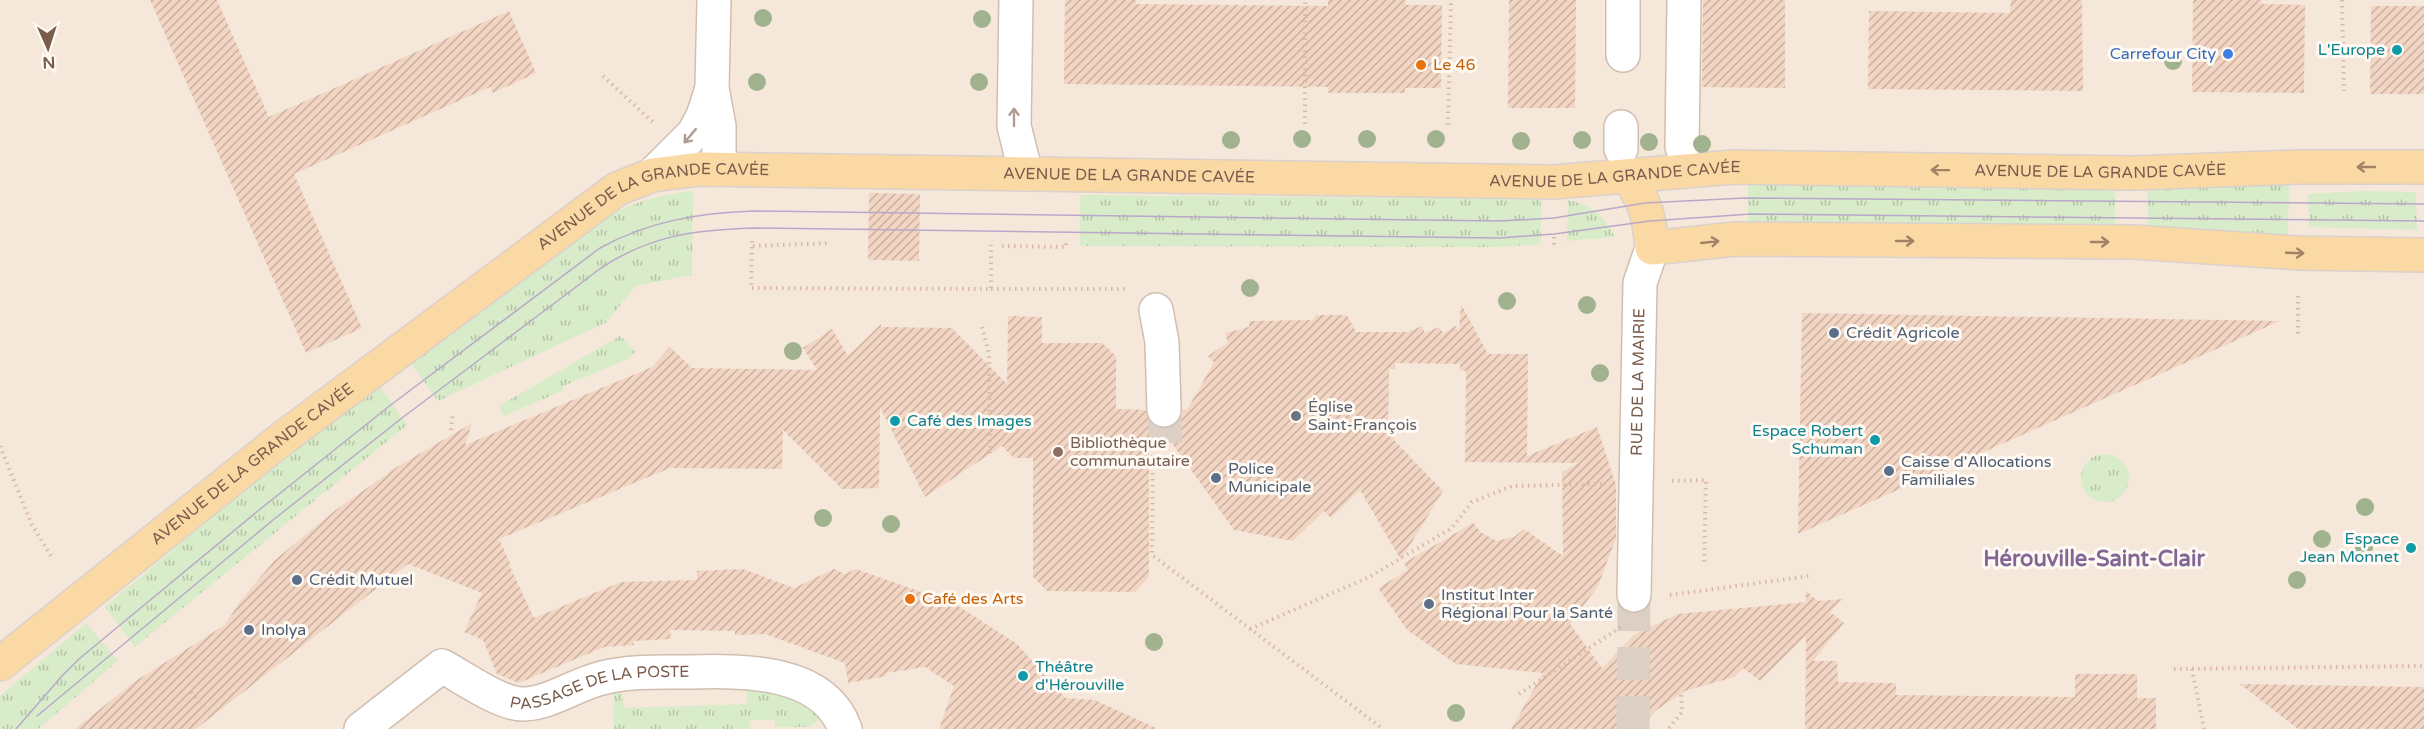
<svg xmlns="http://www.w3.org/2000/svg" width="2424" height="729" font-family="'Varela Round',sans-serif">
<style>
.residential{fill:#f5e8da}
.grass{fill:url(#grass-tufts)}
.building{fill:url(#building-hatch)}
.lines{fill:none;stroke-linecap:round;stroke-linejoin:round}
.minor-tunnel{stroke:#dcd0c4;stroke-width:33;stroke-dasharray:33 16;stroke-linecap:butt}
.minor-casing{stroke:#d1beb0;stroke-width:36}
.major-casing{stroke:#dad1cd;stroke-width:36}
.path{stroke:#d9b8a5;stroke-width:4;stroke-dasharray:1.5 4.5;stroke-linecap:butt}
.minor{stroke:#fff;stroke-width:33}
.major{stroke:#fbd9a5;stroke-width:33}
.tram{stroke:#b9a8c9;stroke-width:1.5}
.tree{fill:#a0b28e}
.oneway{stroke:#af9d94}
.oneway2{stroke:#a18267}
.culture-dot{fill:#0f9aa8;stroke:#fffaf3;stroke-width:2}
.shop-dot{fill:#3f7fe0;stroke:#fffaf3;stroke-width:2}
.food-dot{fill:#e8710a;stroke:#fffaf3;stroke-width:2}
.service-dot{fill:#5c6f8a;stroke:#fffaf3;stroke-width:2}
.worship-dot{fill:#6b7280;stroke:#fffaf3;stroke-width:2}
.education-dot{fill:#8d6e63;stroke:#fffaf3;stroke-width:2}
.labels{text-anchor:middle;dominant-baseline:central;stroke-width:6;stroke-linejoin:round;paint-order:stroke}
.culture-label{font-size:16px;fill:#0d838f;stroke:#fffaf3;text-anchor:end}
.shop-label{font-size:16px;fill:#366cbe;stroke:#fffaf3;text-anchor:end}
.food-label{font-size:16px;fill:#c56008;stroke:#fffaf3;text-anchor:start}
.street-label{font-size:16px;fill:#7a5c4d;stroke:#fffaf3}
.service-label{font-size:16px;fill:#4e5e75;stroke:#fffaf3;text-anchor:start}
.worship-label{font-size:16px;fill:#5b616d;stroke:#fffaf3;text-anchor:start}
.education-label{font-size:16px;fill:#785e54;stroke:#fffaf3;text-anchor:start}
.district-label{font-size:22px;font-weight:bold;fill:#846695;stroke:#fffaf3}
</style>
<defs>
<pattern id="grass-tufts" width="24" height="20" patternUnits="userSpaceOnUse" patternTransform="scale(1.5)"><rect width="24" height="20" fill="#d8ecc9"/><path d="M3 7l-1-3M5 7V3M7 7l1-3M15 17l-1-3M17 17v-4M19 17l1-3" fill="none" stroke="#b4c2a5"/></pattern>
<pattern id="building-hatch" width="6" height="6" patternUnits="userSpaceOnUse" patternTransform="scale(1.5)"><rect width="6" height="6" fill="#f3d5c3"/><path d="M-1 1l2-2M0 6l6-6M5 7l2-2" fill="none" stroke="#cab0a1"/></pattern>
</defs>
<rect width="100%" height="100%" fill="#fdf6ec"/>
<path class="residential" d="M0 0H2424V729H0Z"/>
<path class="grass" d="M2289 176 2288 245 2148 237 2147 181Z
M1748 178 2115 181V236L1748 233Z
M693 191 692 275 635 286 607 322 438 401 410 362 589 228C623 206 652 195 693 191Z
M2362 191 2416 192 2417 230 2309 227 2308 194Z
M1080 195 1541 199V244L1503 247 1080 246Z
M1568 200C1592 205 1604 215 1615 237L1567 241Z
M620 336 636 351 628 359 563 386 564 390 504 416 499 406Z
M379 385 407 425 135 647 105 607 277 462Z
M2081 478a24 24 0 1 1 48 0a24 24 0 1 1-48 0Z
M86 623 118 661 38 729H0V696Z
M746 686C772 693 803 696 820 719L810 727H775V720H750V729H614V691L621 690 624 708 747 704Z"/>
<path class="building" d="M150 0H217L269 117 509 11 536 73 493 93 490 87 294 174 362 328 306 353Z
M1065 0H1136V4L1328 6V0H1406V5H1442L1441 88H1405V93H1328V87L1064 84Z
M1509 0H1576L1575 108H1508Z
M1703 0H1785V88L1702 87Z
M2011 0H2082L2083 91 1868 89 1869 11 2010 13Z
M2193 0H2262L2261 4 2305 5 2304 93 2192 92Z
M2371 6H2424V94H2370Z
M869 193 920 194 919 261 868 260Z
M1461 304 1488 354H1528L1527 456 1597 427 1616 485V538L1598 586 1570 624 1602 668 1635 634 1678 614 1806 602V591L1818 601 1843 599 1830 612 1844 623 1813 661H1837L1838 682 1896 683V695L2075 697V674H2137V698H2156V729H1805L1806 636 1760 681 1743 668 1734 677 1685 691 1655 711 1639 729H1511L1543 673 1456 664 1407 630 1378 588 1408 570 1404 563 1473 523 1481 532 1496 541 1514 537 1524 529 1563 556 1562 472 1578 463 1465 462 1466 371 1460 370V364L1395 363V369H1389L1388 434H1394V440L1443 491 1401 560 1360 490 1331 518 1324 511 1293 541 1234 530 1161 428 1174 426 1181 418 1183 410H1187L1214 362 1208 356 1228 343 1225 333 1249 327V321L1313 320 1316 315H1347L1356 332H1408L1422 326 1425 333 1439 327 1443 333 1456 326 1459 333Z
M1802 313 2280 321 1798 534Z
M1008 316 1042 317V343H1102L1116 356V409L1145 410 1149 421V577L1135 592 1047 591 1033 577V458H1014L1002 446 925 497 880 407 879 488 842 489 783 430 782 469 670 468 499 539 511 565H509L534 618 621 582 697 580V571L743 569 794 588 834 569 845 574 856 569 955 604 1017 644 1065 698 1095 700 1158 729H939L954 686 925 667 887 673V676L848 683 845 663 765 634 735 635V631L670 630 671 639 634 641V645L604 647 519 683 497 674 483 640 464 632 482 593 408 564 196 729H75L134 682 225 625 241 600 275 560 337 509 397 467 472 423 465 445 652 367 670 347 692 368 817 370 803 348 832 329 848 356 881 324V327L952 328 1007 384Z
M2240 684 2424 687V729H2298Z"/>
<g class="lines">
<path class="minor-tunnel" d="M1164 410 1166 453
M1633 729 1634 595"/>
<defs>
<g id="minor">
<path d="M714 0 712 88 719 126V169"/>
<path d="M1016 0 1014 126 1026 174"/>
<path d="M1623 55V0"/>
<path d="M1682 147 1684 0"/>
<path d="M1621 149V127"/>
<path d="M652 175 694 133 703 116 712 88"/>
<path d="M1156 310 1162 342 1164 410"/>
<path id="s1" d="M1634 595 1640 283 1652 248"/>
<path id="s2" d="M361 729 442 666C463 677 501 705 524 704 551 703 576 684 602 678 629 671 657 672 684 672 737 671 823 667 845 729"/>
</g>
<g id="major">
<path d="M1628 176C1646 204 1649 215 1652 248L1735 239 2133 242 2298 253 2424 255"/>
<path id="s3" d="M0 664 283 438 617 189 652 175 700 169 1554 182 1734 167 2134 173 2298 167H2424"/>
</g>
</defs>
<use href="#minor" class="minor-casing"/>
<use href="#major" class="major-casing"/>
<path class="path" d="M2342 0 2344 91
M603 76 655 124
M1305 124V0
M1448 125 1451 0
M1554 237V247
M752 241 751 288 991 289V245
M753 246 831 243
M1002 246 1066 247V242
M991 289H1126L1127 291
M2298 296V336
M982 327 989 354 990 453
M451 430 453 413
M1153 443 1152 555 1383 729
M0 446 32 525 51 556
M1672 481 1706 480 1704 565
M1670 595 1809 576
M1250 629 1369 577 1452 528 1472 502 1512 486 1602 484
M2174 669 2424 666
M2192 669 2204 729
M191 692 211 717
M1519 694 1621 627
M1669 728 1682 712 1681 694"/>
<use href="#minor" class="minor"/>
<use href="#major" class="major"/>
<path class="tram" d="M37 716 273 520 402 418 601 268C651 235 695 230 753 228L1499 238 1554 234 1650 221 1751 214 2424 221
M16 729 62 676 79 659 259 510 392 404 600 248C649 221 699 213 753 211L1499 221 1554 218 1645 203 1745 198 2424 204"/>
</g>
<g class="tree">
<circle cx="763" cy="18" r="9"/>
<circle cx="982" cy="19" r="9"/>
<circle cx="2173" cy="61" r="9"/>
<circle cx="757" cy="82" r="9"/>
<circle cx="979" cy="82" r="9"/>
<circle cx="1302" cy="139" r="9"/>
<circle cx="1367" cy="139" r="9"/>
<circle cx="1436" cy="139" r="9"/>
<circle cx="1231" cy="140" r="9"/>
<circle cx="1582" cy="140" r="9"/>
<circle cx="1521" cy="141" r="9"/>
<circle cx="1649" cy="142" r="9"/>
<circle cx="1702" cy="144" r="9"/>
<circle cx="1250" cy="288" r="9"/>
<circle cx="1507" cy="301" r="9"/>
<circle cx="1587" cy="305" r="9"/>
<circle cx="793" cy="351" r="9"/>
<circle cx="1600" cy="373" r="9"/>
<circle cx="2365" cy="507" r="9"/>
<circle cx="823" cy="518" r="9"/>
<circle cx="891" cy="524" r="9"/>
<circle cx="2322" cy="539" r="9"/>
<circle cx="2364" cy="547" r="9"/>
<circle cx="2297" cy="580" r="9"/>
<circle cx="1154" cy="642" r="9"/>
<circle cx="1456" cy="713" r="9"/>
</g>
<defs><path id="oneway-shaft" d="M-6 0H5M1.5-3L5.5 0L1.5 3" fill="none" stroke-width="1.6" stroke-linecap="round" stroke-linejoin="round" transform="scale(1.5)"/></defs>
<g class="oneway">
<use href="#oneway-shaft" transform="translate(1014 117) rotate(-90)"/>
<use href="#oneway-shaft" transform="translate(690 136) rotate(130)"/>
</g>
<g class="oneway2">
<use href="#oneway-shaft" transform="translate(2366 167) rotate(-180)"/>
<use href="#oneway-shaft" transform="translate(1940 170) rotate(-179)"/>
<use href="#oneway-shaft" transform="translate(1905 241)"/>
<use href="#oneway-shaft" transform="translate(1710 242) rotate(-6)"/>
<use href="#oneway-shaft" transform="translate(2100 242)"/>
<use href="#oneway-shaft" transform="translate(2295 253) rotate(2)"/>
</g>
<g class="culture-dot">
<circle cx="2397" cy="50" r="6"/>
<circle cx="895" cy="421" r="6"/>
<circle cx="1875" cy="440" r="6"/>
<circle cx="2411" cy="548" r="6"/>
<circle cx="1023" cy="676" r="6"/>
</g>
<circle class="shop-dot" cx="2228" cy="54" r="6"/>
<g class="food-dot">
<circle cx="1421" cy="65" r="6"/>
<circle cx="910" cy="599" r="6"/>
</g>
<g class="service-dot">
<circle cx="1834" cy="333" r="6"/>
<circle cx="1889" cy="471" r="6"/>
<circle cx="1216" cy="478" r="6"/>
<circle cx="297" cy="580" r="6"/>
<circle cx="1429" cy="604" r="6"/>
<circle cx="249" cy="630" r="6"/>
</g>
<circle class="worship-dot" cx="1296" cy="416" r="6"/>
<circle class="education-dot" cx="1058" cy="452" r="6"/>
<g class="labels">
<g class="culture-label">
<text x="2385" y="50">L'Europe</text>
<text x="907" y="421" text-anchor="start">Café des Images</text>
<text x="1863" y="431">Espace Robert<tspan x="1863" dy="18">Schuman</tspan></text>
<text x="2399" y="539">Espace<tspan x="2399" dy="18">Jean Monnet</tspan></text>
<text x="1035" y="667" text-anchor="start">Théâtre<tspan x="1035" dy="18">d'Hérouville</tspan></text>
</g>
<g class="shop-label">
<text x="2216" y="54">Carrefour City</text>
</g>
<g class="food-label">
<text x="1433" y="65">Le 46</text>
<text x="922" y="599">Café des Arts</text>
</g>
<g class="street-label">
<text stroke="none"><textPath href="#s3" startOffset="2266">AVENUE DE LA GRANDE CAVÉE</textPath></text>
<text stroke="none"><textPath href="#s3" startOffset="1780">AVENUE DE LA GRANDE CAVÉE</textPath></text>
<text stroke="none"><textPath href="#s3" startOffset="1294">AVENUE DE LA GRANDE CAVÉE</textPath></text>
<text stroke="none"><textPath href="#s3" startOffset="808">AVENUE DE LA GRANDE CAVÉE</textPath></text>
<text stroke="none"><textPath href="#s1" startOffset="213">RUE DE LA MAIRIE</textPath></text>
<text stroke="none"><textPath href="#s3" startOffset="322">AVENUE DE LA GRANDE CAVÉE</textPath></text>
<text stroke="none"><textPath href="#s2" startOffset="272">PASSAGE DE LA POSTE</textPath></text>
</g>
<g class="service-label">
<text x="1846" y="333">Crédit Agricole</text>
<text x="1901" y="462">Caisse d'Allocations<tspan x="1901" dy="18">Familiales</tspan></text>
<text x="1228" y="469">Police<tspan x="1228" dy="18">Municipale</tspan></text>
<text x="309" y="580">Crédit Mutuel</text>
<text x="1441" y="595">Institut Inter<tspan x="1441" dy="18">Régional Pour la Santé</tspan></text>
<text x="261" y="630">Inolya</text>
</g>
<g class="worship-label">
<text x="1308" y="407">Église<tspan x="1308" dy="18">Saint-François</tspan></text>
</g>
<g class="education-label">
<text x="1070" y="443">Bibliothèque<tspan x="1070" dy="18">communautaire</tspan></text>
</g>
<g class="district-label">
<text x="2094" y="559">Hérouville-Saint-Clair</text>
</g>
</g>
<g transform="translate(48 48) rotate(177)" stroke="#fffaf3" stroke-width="4.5" paint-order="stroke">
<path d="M0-4.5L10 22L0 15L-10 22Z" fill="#7a5c4d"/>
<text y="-9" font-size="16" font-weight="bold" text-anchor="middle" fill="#7a5c4d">N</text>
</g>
</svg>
